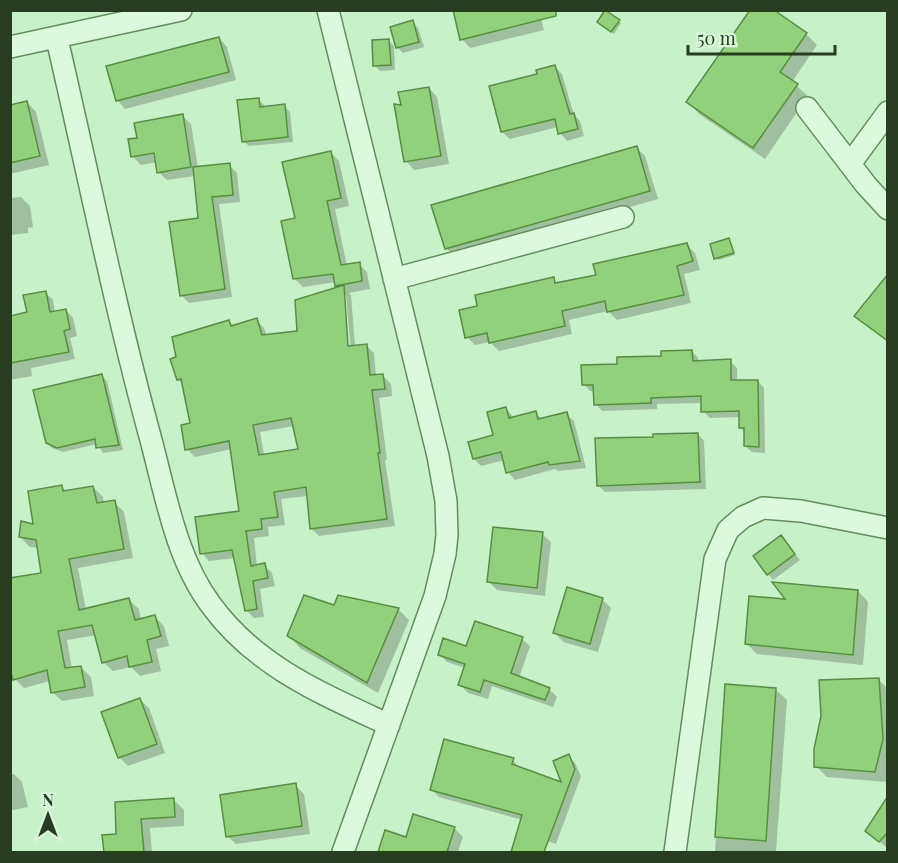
<svg xmlns="http://www.w3.org/2000/svg" width="898" height="863" font-family="'Playfair Display',serif">
<style>
.shadow{fill:#0003;fill-rule:evenodd}
.building{fill:#93d07b;stroke:#578e40;stroke-width:1.5;fill-rule:evenodd}
.lines{fill:none;stroke-linecap:round;stroke-linejoin:round}
.minor-casing{stroke:#638e5b;stroke-width:24}
.minor{stroke:#dbfadb;stroke-width:21}
</style>
<rect width="100%" height="100%" fill="#c7f1c7"/>
<path class="shadow" d="M539 10 544 30 470 48 462 39Z
M619 21 621 23 614 34 601 24Z
M413 22 418 28 424 47 403 53 397 47Z
M806 34 817 45 792 82 808 96 765 159 699 114 688 102Z
M219 38 227 47 236 80 125 109 117 100Z
M388 40 394 46 395 70 380 71 375 66Z
M554 66 562 74 574 115 580 121 584 136 567 141 560 133 558 127 510 139 502 132 491 87 539 75Z
M429 88 437 97 449 164 414 170 406 161 402 107Z
M258 99 264 105V108L284 106 290 112 293 142 249 146 243 141Z
M27 102 36 112 49 165 10 174V106Z
M182 116 191 124 198 168 229 165 237 173 240 202 219 204 232 297 189 303 181 295 200 219 195 176 167 180 158 172 157 162 141 165 132 156 139 139Z
M637 148 645 156 658 199 455 257 446 248Z
M331 153 339 161 349 206 335 209 347 266 359 264 367 272 370 289 349 293 351 295 355 346 366 345 374 353 376 376H383L391 384 392 396 379 398 387 460H385L395 526 319 536 311 528 308 496 281 499 285 525 268 527 269 536 254 538 257 566 264 565 272 573 275 586 260 589 264 617 254 618 246 610 236 558 209 561 202 553 240 512 232 449 195 457 187 449 192 424 184 385 178 379 229 321 234 326 256 320 264 328 267 336 299 333 340 288 336 282 303 287 295 279 296 219ZM343 295H346L351 353H348ZM294 426 300 451 264 455 260 432Z
M21 197 30 206 33 227 28 228V233L10 235V198Z
M729 240 735 255 718 260 716 258Z
M686 244 695 253 700 270 684 274 691 303 617 320 608 311 569 320 572 334 499 351 490 342 475 345 467 337 479 307 553 279 558 284 598 276Z
M888 280V342L856 316Z
M45 292 53 300 55 313 66 310 73 318 77 336 70 338 75 359 31 368 32 376 10 380V317L28 314Z
M692 351 698 358 699 362 730 361 737 368V381H758L764 388 765 453 752 452 745 446V432L740 427V417L710 418 703 411V403L657 404V409L602 411 596 404 595 391H590L584 384 619 366Z
M102 376 107 381 123 450 103 453 97 444 63 452 52 448 47 443Z
M506 408 514 418 535 413 543 420 566 414 574 421 586 468 558 471 555 469 515 480 508 472 505 460 481 466 474 459 495 436Z
M698 434 704 441 706 489 605 492 598 485 655 438Z
M62 487 67 492 93 487 103 497 104 504 114 502 124 512 133 558 78 568 86 610 129 600 139 609 141 620 155 617 164 626 169 646 156 649 161 671 140 676 131 667 113 671 103 662 97 635 67 640 72 669 81 667 91 677 94 696 62 701 52 692 50 681 24 688 15 679 43 574 39 548 30 547 20 537 35 525Z
M542 534 551 542 545 596 497 590 488 581Z
M781 537 800 560 773 580 768 574Z
M858 591 868 602 863 665 757 654 746 643 788 601Z
M602 599 611 608 598 652 563 642 555 633Z
M398 609 409 620 378 693 300 648 289 636Z
M522 639 530 646 519 678 549 689 557 697 553 707 492 686 488 699 468 693 460 685 465 668 447 662 439 654Z
M878 679 888 689 886 782 827 777 816 766Z
M726 686 775 689 787 700 776 852H715Z
M140 700 149 708 165 753 128 766 119 757Z
M568 756 575 763 581 776 556 844 547 841 543 852H512L523 820 439 797 432 790 513 760 519 768 564 784Z
M14 774 22 782 28 807 13 810 10 808V775Z
M295 785 304 794 310 834 236 844 227 836Z
M888 799V849L867 830Z
M174 800 184 810V826L150 828 152 852H105L104 836 118 835 116 803Z
M454 828 463 837 458 852H383L380 850 407 839Z"/>
<path class="building" d="M453 10H556V16L460 40Z
M605 10 620 20 611 32 597 22Z
M750 10H774L807 33 780 72 798 84 753 148 686 102Z
M413 20 419 42 396 48 390 27Z
M219 37 229 72 116 101 106 66Z
M389 39 391 65 373 66 372 40Z
M555 65 570 114 574 113 578 129 558 134 555 119 501 132 489 86 537 74 536 70Z
M429 87 441 156 404 162 394 104 401 105 398 92Z
M259 98 260 107 285 104 288 137 242 142 237 100Z
M27 101 40 156 10 163V105Z
M183 114 191 167 157 173 154 153 131 157 128 139 137 138 134 123Z
M637 146 650 191 445 249 431 205Z
M331 151 341 198 327 201 341 265 360 262 362 281 335 286 333 274 293 279 281 221 295 218 282 162Z
M230 163 233 195 212 197 225 289 180 296 169 222 198 218 193 167Z
M729 238 734 253 714 259 710 244Z
M687 243 693 261 677 266 684 295 607 312 605 301 562 311 565 326 489 343 487 333 465 338 459 310 477 306 475 295 554 277 555 283 596 275 593 264Z
M888 274V341L854 316Z
M344 285 348 346 367 344 370 375 383 374 385 389 372 390 380 453H378L387 519 310 529 306 487 274 492 278 517 261 519 262 529 246 531 251 566 265 563 268 578 253 581 257 609 245 611 232 550 200 554 195 517 239 511 229 441 185 450 181 425 190 423 181 379 177 380 170 359 176 357 172 337 229 320 231 326 257 318 262 335 297 331 295 300ZM291 418 298 449 259 455 253 425Z
M46 291 50 312 66 309 70 329 64 331 69 352 10 363V316L27 312 23 295Z
M692 350 693 361 731 359V380H758L759 447 744 446V428H739V411L701 412V396L651 398V403L594 405 593 385H582L581 365 617 364V357L661 356V351Z
M102 374 119 445 96 448 95 439 57 448 46 443 33 390Z
M506 407 509 418 536 411 538 419 567 412 580 461 549 465 548 462 506 473 501 452 473 459 468 442 493 435 487 412Z
M698 433 700 482 597 486 595 438 653 437V434Z
M62 485 63 491 93 486 97 503 115 500 124 549 69 559 79 610 129 598 135 620 155 615 161 636 147 640 152 662 129 667 127 656 102 663 92 625 58 631 65 668 81 666 85 687 51 693 47 670 13 680 10 669V578L41 573 36 540 19 537 21 521 33 524 28 491Z
M493 527 543 532 537 588 487 582Z
M781 535 795 554 767 575 753 556Z
M772 582 858 590 853 655 745 644 749 596 785 599Z
M567 587 603 598 590 644 553 633Z
M304 595 334 605 338 595 399 608 367 683 287 636Z
M475 621 523 637 511 673 550 688 545 700 484 680 480 692 458 685 465 664 438 655 443 638 466 646Z
M879 678 883 739 875 772 814 767V749L821 716 819 680Z
M725 684 776 688 766 841 715 837Z
M140 698 157 744 118 758 101 712Z
M444 739 514 758 512 764 561 782 553 761 569 754 575 769 544 852H511L522 815 430 790Z
M296 783 302 826 226 837 220 795Z
M888 796V832L879 842 865 831Z
M174 798 175 817 141 819 144 852H104L102 835 116 834 115 802Z
M413 814 455 827 447 852H378L385 830 406 837Z"/>
<g class="lines">
<defs>
<path id="minor" d="M328 10 438 456 446 501 447 535 445 554 435 596 343 852
M57 39C88 173 115 308 151 440 166 496 176 558 211 605 256 667 323 694 389 725
M10 47 181 10
M807 108 866 185 888 209
M850 164 888 112
M394 279 623 217
M675 852 715 559 728 530 743 517 763 508 801 511 888 528"/>
</defs>
<use href="#minor" class="minor-casing"/>
<use href="#minor" class="minor"/>
</g>
<rect width="898" height="863" fill="none" stroke="#263d1f" stroke-width="24"/>
<g transform="translate(48 815)" stroke="#d7f7d8" stroke-width="4.5" paint-order="stroke">
<path d="M0-4.5L10 22L0 15L-10 22Z" fill="#263d1f"/>
<text y="-9" font-size="16" font-weight="bold" text-anchor="middle" fill="#263d1f">N</text>
</g>
<path d="M688 45v9h147v-9" fill="none" stroke="#263d1f" stroke-width="3"/>
<text x="697" y="45" font-size="18" fill="#263d1f" stroke="#d7f7d8" stroke-width="4.5" paint-order="stroke">50 m</text>
</svg>
